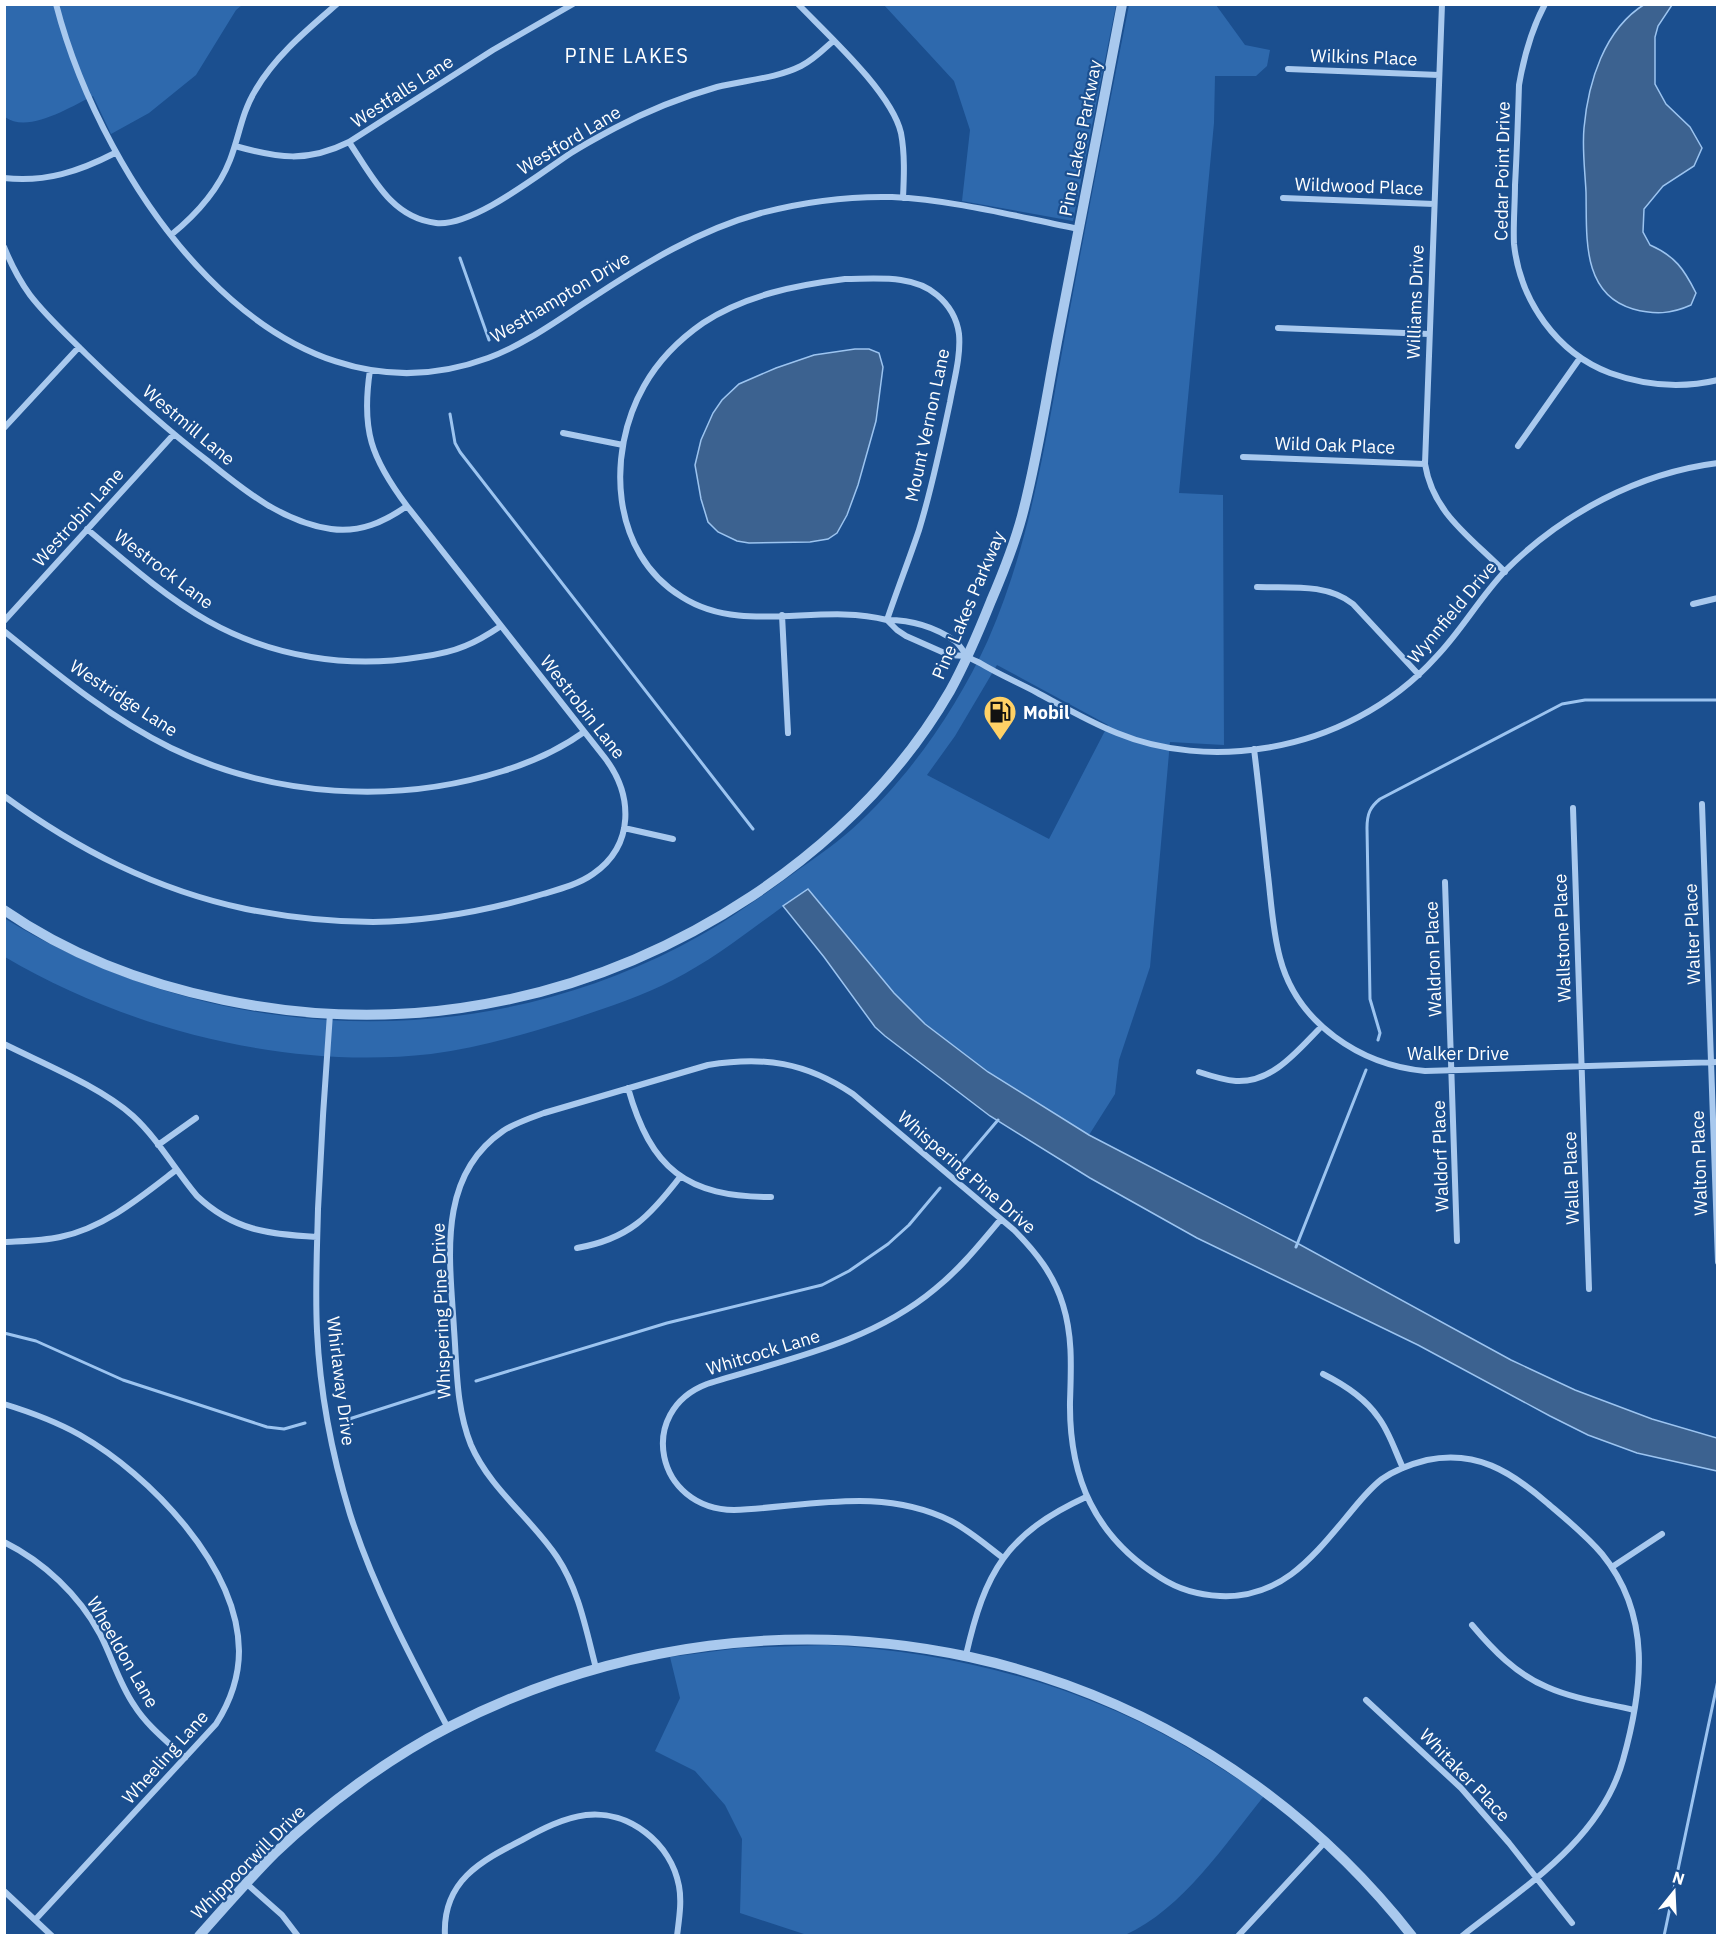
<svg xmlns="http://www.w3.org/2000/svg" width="1722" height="1940" font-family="'IBM Plex Sans',sans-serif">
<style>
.green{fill:#2e69ad;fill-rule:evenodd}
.water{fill:#3c6290;stroke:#9cc4f0;stroke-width:1.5}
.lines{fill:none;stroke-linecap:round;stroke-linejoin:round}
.stream{stroke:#9cc4f0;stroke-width:3}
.minor{stroke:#a9c9ee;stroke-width:6}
.tertiary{stroke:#a9c9ee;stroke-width:10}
.labels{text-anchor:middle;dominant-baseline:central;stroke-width:4.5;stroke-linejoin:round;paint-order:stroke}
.street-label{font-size:18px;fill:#fff;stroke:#1b4f8f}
.poi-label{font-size:18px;font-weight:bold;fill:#fff;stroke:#1b4f8f;text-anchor:start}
.neighbourhood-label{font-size:20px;letter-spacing:1.5px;fill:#fff;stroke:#1b4f8f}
</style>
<rect width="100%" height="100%" fill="#1b4f8f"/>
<path class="green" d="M5 5H242L236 10 196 75 149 113 111 134 93 96C70 107 28 134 5 117Z
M884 5H1116L1073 221 962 201 970 130 954 81Z
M1129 5H1216L1245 45 1270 50 1267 66 1256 76H1215L1214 123 1179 493 1223 495 1224 745 1170 742 1150 967 1119 1060 1115 1094 1089 1135 988 1072 925 1024 894 993 808 889C763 919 722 955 673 980 640 997 603 1009 567 1021 523 1035 477 1048 431 1054 287 1070 129 1030 5 957L4 918C208 1043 466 1057 679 947 720 926 757 900 794 873 813 859 833 846 851 830 909 778 956 710 988 640 1032 539 1047 432 1067 325 1087 218 1108 111 1129 5ZM997 665 1108 725 1049 839 927 775 955 736Z
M827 1645C932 1651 1034 1673 1131 1718 1177 1739 1221 1768 1264 1796 1225 1844 1183 1909 1125 1935H807L740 1913 742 1839 725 1805 695 1771 655 1751 680 1698 670 1657 740 1648Z"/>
<path class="water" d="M1645 4 1672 5 1658 26 1655 37V84L1666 104 1690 127 1702 148 1694 166 1663 186 1644 209 1643 232 1650 245C1675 256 1684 269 1696 293L1691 305C1671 314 1655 315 1633 309 1581 294 1587 236 1586 192 1585 171 1582 149 1584 128 1588 83 1604 29 1645 4Z
M855 349H869L879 353 883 367 876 421 858 485 847 515 837 533 828 539 810 542 749 543 737 541 718 532 708 522 701 499 695 465 701 440 713 413 722 400 739 384 776 368 814 355Z
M808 889 894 993 925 1024 988 1072 1089 1135 1297 1243 1511 1360 1575 1390 1652 1419 1717 1438V1471L1637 1453 1588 1435 1550 1416 1418 1345 1197 1238 1090 1178 990 1116 885 1036 875 1027 824 957 783 906Z"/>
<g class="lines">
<path class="stream" d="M460 258 489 340
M450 414 455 443 460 452 753 829
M1378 1040 1380 1033 1370 999 1367 828C1367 814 1370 807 1380 799L1562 704 1585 700H1718
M959 1166 998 1120
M1296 1247 1366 1070
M4 1333 36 1341 123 1380 267 1427 284 1429 305 1423
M476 1381 667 1323 822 1285 849 1271 888 1244 909 1225 940 1188
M346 1420 446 1388
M1664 1936 1718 1680"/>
<path class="minor" d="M56 4C102 182 272 438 488 358 526 344 559 319 592 298 645 263 699 230 761 213 803 202 848 196 892 197 955 200 1018 217 1079 229
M798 4C828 35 892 93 901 133 905 154 904 177 903 198
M1442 4 1425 464C1433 514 1472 538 1505 572
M1545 4C1531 30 1524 56 1519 85 1518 118 1517 151 1515 185 1515 204 1513 225 1514 244 1520 301 1557 353 1610 373 1646 386 1680 389 1718 380
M1288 69 1439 75
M349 142C372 176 391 218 436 223 473 227 539 174 571 153 585 144 600 136 615 128 647 111 682 97 717 87 744 80 775 79 801 66 813 60 823 50 833 41
M235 146C278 158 307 163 349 142L493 50 573 4
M4 178C45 183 80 171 115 153
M1283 198 1434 204
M171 235C197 214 218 191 230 160 239 137 242 112 255 91 275 56 307 30 337 4
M4 247C11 264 19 280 30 295 46 316 67 335 86 354 125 392 166 429 209 462 245 491 283 522 331 529 360 533 384 522 407 506
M845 279C875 279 913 274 937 295 949 305 957 319 959 334 961 356 954 380 950 402 941 445 932 488 919 530 909 560 897 590 887 620 819 602 743 636 682 597 610 553 606 453 644 386 658 361 680 339 703 323 745 295 797 285 845 279Z
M1278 328 1429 334
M4 428 79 347
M563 433 623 445
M1518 446 1580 358
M1243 457 1425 464
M87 529C125 561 164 596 208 621 272 657 348 669 420 657 435 655 451 652 465 646 478 641 489 634 501 626
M1257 587C1289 588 1327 583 1353 604L1419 675
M1693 604 1718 598
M782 615 788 733
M4 621 174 434
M4 631C57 674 110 718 171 748 273 797 395 805 503 771 532 762 559 750 584 732
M967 656 949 655 906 636 897 630 887 620C911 620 935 627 955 641 960 645 963 651 967 656 970 659 976 661 980 663 998 674 1017 682 1036 692 1062 706 1089 722 1117 733 1163 752 1216 756 1265 748 1330 738 1392 706 1436 657 1462 630 1480 597 1506 570 1562 514 1638 473 1718 463
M1254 749C1259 789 1263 828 1267 867 1271 897 1272 929 1280 958 1297 1023 1360 1065 1425 1071L1718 1062
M4 796C78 850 156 890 246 909 287 917 331 922 373 922 431 921 487 911 543 894 560 889 579 884 593 874 635 845 633 795 605 758L407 506C371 458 361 430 370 370
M1702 804 1718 1262
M1573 808 1589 1289
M624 828 673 839
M1445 882 1457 1241
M330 1014C325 1079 321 1144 318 1209 317 1250 315 1290 317 1331 320 1393 332 1455 350 1514 374 1589 411 1658 448 1728
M4 1044C44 1064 101 1087 133 1116 158 1139 175 1170 197 1196 234 1231 269 1234 317 1237
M1199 1072C1211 1076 1223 1080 1236 1081 1273 1083 1298 1050 1321 1027
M628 1088C651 1169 686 1197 771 1197
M158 1145 196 1118
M1001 1219C980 1244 960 1269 935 1289 869 1344 786 1359 707 1384 636 1411 655 1509 734 1510 809 1507 880 1486 951 1521 970 1531 986 1545 1003 1558
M4 1242C23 1241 42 1241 60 1237 104 1228 141 1197 176 1170
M577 1248C629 1239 650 1216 680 1177
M1323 1374C1343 1384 1365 1398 1378 1417 1389 1431 1395 1451 1403 1468
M4 1404C30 1412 57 1422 80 1435 150 1475 238 1566 239 1651 239 1678 230 1702 216 1724L35 1920
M4 1542C44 1562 79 1595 100 1634 112 1657 119 1683 134 1705 147 1726 168 1742 185 1758
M1612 1567 1662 1534
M1472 1625C1493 1650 1516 1674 1547 1687 1574 1699 1605 1703 1634 1710
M966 1655C985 1572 1006 1534 1086 1497
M596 1668C586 1630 579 1590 557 1557 531 1518 490 1489 471 1445 456 1408 457 1368 454 1329 450 1260 436 1177 503 1131 515 1123 530 1118 544 1113L708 1065C764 1056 805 1062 853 1094L1014 1230C1036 1252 1054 1275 1063 1305 1073 1337 1071 1369 1070 1402 1069 1478 1095 1537 1161 1578 1178 1589 1199 1595 1220 1596 1281 1599 1313 1557 1349 1514 1359 1502 1369 1489 1382 1479 1395 1470 1411 1464 1427 1460 1476 1450 1510 1471 1546 1502 1566 1519 1586 1535 1602 1554 1652 1615 1643 1689 1623 1760 1601 1840 1524 1887 1462 1936
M1366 1700 1461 1788 1509 1843 1572 1923
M247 1884 282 1915 298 1936
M4 1891 52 1936
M445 1936C442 1881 481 1861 522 1840 542 1829 563 1818 586 1815 629 1810 671 1843 679 1886 682 1902 679 1919 677 1936
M1238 1936 1325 1842"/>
<path class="tertiary" d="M4 910C130 997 311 1030 461 1008 566 993 663 955 752 896 831 843 902 774 950 691 966 662 979 631 991 601 1003 573 1014 546 1022 516 1038 456 1047 393 1059 331 1081 222 1101 113 1122 4
M199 1936C224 1908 249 1879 275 1853 325 1805 390 1757 451 1726 784 1556 1181 1642 1412 1936"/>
</g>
<defs>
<symbol id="fuel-pin" viewBox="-11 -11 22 30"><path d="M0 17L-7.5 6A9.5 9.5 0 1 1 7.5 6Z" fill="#ffd166" stroke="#1b4f8f"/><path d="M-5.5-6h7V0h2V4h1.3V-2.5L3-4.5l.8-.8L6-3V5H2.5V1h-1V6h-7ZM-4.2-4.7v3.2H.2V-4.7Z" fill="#111"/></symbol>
</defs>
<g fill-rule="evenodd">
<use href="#fuel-pin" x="981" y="693" width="38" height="52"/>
</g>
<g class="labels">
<g class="street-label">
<text transform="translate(1364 57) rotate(2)">Wilkins Place</text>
<text transform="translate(402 91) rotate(-33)">Westfalls Lane</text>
<text transform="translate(1080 138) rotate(-79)">Pine Lakes Parkway</text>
<text transform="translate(569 140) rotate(-31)">Westford Lane</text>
<text transform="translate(1502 171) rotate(-89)">Cedar Point Drive</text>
<text transform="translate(1359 186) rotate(2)">Wildwood Place</text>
<text transform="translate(560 297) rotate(-31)">Westhampton Drive</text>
<text transform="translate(1415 302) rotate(-88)">Williams Drive</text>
<text transform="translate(189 425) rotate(40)">Westmill Lane</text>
<text transform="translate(927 425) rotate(-78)">Mount Vernon Lane</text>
<text transform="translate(1335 445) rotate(2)">Wild Oak Place</text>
<text transform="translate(78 517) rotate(-48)">Westrobin Lane</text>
<text transform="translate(164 569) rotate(37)">Westrock Lane</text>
<text transform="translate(968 605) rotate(-67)">Pine Lakes Parkway</text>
<text transform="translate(1452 612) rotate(-50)">Wynnfield Drive</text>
<text transform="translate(124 698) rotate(33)">Westridge Lane</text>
<text transform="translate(583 707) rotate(52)">Westrobin Lane</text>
<text transform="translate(1692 934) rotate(-92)">Walter Place</text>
<text transform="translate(1562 938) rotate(-92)">Wallstone Place</text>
<text transform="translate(1433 959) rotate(-92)">Waldron Place</text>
<text x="1458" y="1053">Walker Drive</text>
<text transform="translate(1440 1156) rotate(-92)">Waldorf Place</text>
<text transform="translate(1699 1163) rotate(-92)">Walton Place</text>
<text transform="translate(967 1172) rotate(41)">Whispering Pine Drive</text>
<text transform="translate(1571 1178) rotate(-92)">Walla Place</text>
<text transform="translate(441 1311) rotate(-92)">Whispering Pine Drive</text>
<text transform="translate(763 1352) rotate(-17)">Whitcock Lane</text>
<text transform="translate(341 1381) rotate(83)">Whirlaway Drive</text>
<text transform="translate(123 1652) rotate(60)">Wheeldon Lane</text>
<text transform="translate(165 1757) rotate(-48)">Wheeling Lane</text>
<text transform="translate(1465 1775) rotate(46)">Whitaker Place</text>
<text transform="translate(248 1862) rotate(-45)">Whippoorwill Drive</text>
</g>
<g class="poi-label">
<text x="1023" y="712">Mobil</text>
</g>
<g class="neighbourhood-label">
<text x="627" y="55">PINE LAKES</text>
</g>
</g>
<rect width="1722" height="1940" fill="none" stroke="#ffffff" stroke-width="12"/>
<g transform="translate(1674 1892) rotate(18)" stroke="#1b4f8f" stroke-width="4.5" paint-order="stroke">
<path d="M0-4.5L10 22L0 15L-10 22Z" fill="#ffffff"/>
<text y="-9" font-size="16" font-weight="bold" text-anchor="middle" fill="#ffffff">N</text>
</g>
</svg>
